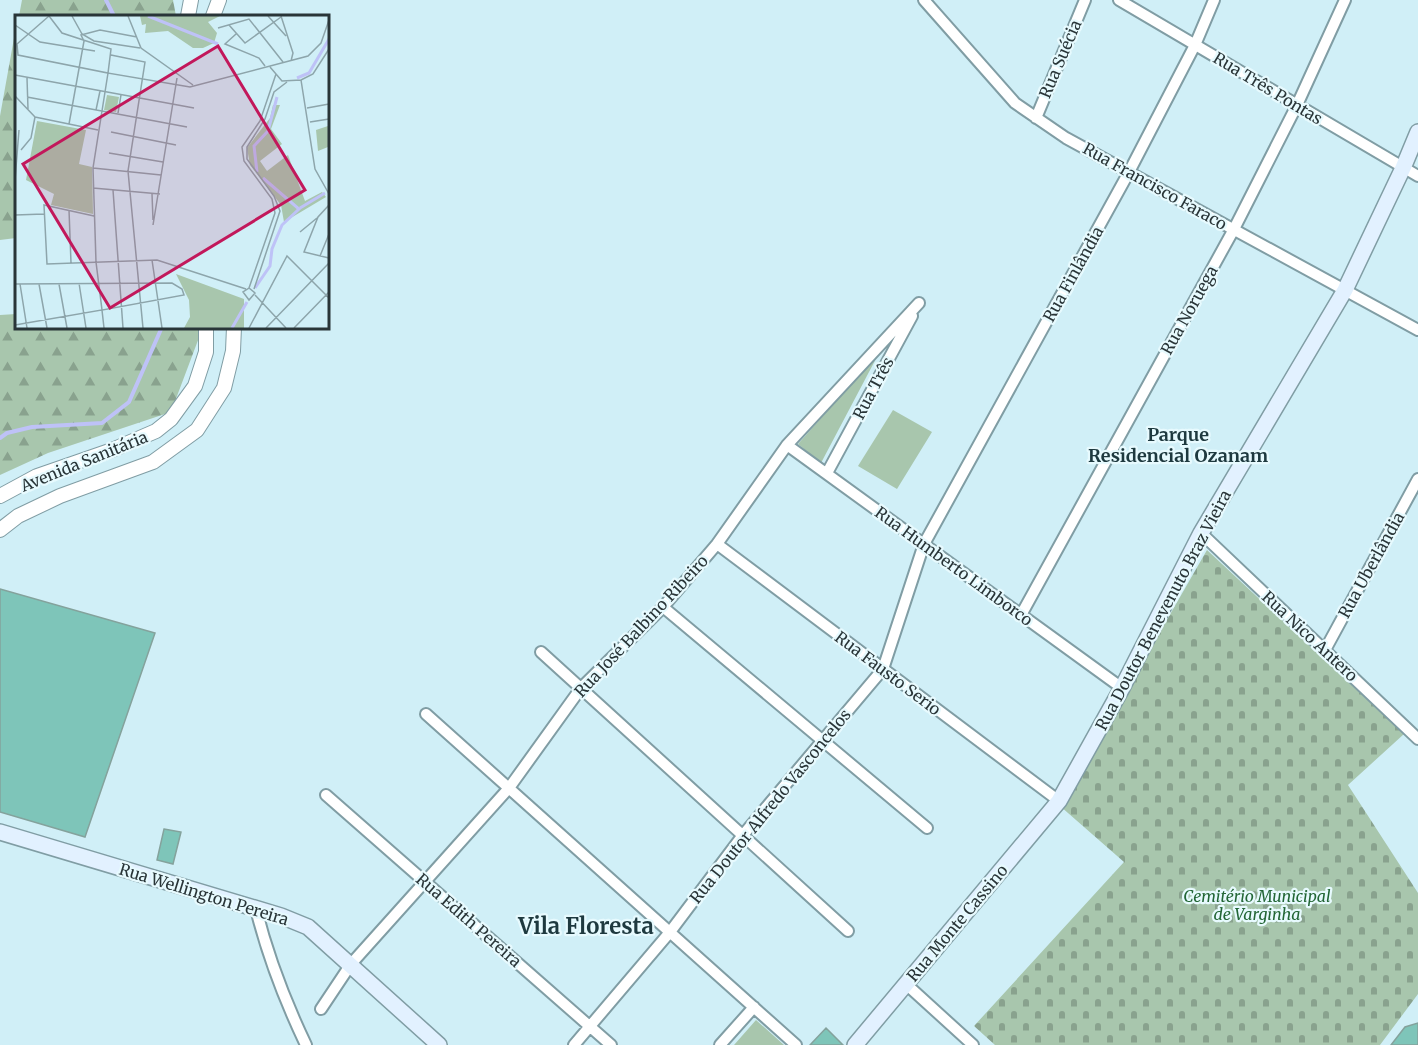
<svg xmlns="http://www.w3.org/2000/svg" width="1418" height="1045" font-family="Merriweather,serif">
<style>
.green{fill:#a8c6ad}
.forest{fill:url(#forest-firs)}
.cemetery{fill:url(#cemetery-stones)}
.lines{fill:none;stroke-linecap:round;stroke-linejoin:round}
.stream{stroke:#bec2f7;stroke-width:4}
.building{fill:#7ec5b9;stroke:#84a29c;stroke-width:1.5}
.minor-casing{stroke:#809da4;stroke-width:14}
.tertiary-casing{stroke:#809da4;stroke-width:16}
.secondary-casing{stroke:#809da4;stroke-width:18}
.minor{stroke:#fff;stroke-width:10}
.tertiary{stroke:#fff;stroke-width:14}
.secondary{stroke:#e2f1ff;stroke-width:15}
.labels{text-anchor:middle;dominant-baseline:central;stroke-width:4.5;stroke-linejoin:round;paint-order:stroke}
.street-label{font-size:16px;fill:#293538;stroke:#e7fafe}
.park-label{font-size:16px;font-style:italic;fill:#226635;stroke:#e7fafe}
.neighbourhood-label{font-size:18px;font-weight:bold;fill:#1e393f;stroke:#e7fafe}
.district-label{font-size:22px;font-weight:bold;fill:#1e393f;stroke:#e7fafe}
.inset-river{fill:none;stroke:#bec2f7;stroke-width:3}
.inset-road{fill:none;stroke:#8da5ab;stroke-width:1.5}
.view{fill:#c2185b;fill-opacity:0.15;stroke:#c2185b;stroke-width:3}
.inset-edge{fill:none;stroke:#293538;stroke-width:3}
</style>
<defs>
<pattern id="forest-firs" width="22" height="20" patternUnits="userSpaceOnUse" patternTransform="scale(1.5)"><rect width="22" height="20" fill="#a8c6ad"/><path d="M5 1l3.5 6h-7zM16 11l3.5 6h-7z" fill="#89a28e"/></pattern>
<pattern id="cemetery-stones" width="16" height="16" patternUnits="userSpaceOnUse" patternTransform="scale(1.5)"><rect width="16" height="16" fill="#a8c6ad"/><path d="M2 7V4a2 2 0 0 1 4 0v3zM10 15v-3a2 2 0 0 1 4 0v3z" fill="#89a28e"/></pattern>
</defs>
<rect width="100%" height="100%" fill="#d0eff7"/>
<path class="green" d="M879 353 821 463 798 444Z
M893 410 932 432 897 489 858 466Z
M756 1020 784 1045H734Z"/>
<path class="forest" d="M22 0H173L176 16H19Z
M16 27V238L0 240V116Z
M16 314V327H203L171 412 48 453 0 475V315Z"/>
<path class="cemetery" d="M1207 550 1404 734 1348 785 1418 893V994L1380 1045H995L974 1026 1124 862 1060 806Z"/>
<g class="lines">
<path class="stream" d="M106 0 114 16
M0 438 7 433 32 427 102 423 129 402 162 327"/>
</g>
<path class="building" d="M0 589 155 633 85 837 0 812Z
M164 829 181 832 173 864 157 860Z
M1418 1023V1045H1391L1405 1027Z
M826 1028 843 1045H810Z"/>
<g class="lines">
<defs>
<path id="minor" d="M924 0 1015 103 1066 138 1418 330
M1119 0 1418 176
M1036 118 1085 0
M787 445 1122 688
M827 473 912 316
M1201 533 1418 739
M717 544 1059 801
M663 607 927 828
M1021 615 1234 229 1297 105 1345 0
M1325 650 1418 479
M541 652 848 931
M426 714 796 1045
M326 795 611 1045
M256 909C268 957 285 1001 306 1045
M906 984 973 1045
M321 1009 351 964 509 788 581 688 663 607 717 544 787 445 919 303
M574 1045 670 932 743 835 883 669 924 544 1129 172 1195 45 1214 0
M720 1045 754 1007"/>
<path id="tertiary" d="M188 16 191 0
M213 16 219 0
M0 496 37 476 112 450 156 431 171 419 195 386 206 352V327
M0 530 18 516 60 496 153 462 197 430 224 388 233 351 234 327"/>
<path id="secondary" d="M0 832 281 916 308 927 439 1045
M855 1045 1059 801 1122 688 1201 533 1345 290 1403 168 1418 132"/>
</defs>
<use href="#minor" class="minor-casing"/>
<use href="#tertiary" class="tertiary-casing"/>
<use href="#secondary" class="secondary-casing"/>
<use href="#minor" class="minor"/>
<use href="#tertiary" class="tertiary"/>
<use href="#secondary" class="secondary"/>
</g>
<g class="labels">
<g class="street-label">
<text transform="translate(1060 59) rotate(-67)">Rua Suécia</text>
<text transform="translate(1268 88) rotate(31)">Rua Três Pontas</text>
<text transform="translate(1155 186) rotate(29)">Rua Francisco Faraco</text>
<text transform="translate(1073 274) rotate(-61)">Rua Finlândia</text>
<text transform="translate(1189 310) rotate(-61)">Rua Noruega</text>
<text transform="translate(873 388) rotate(-62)">Rua Três</text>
<text transform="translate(84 461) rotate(-22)">Avenida Sanitária</text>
<text transform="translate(1371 565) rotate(-61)">Rua Uberlândia</text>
<text transform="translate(954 566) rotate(36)">Rua Humberto Limborco</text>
<text transform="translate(1163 610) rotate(-62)">Rua Doutor Benevenuto Braz Vieira</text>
<text transform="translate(641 626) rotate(-47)">Rua José Balbino Ribeiro</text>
<text transform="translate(1310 636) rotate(43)">Rua Nico Antero</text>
<text transform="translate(888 673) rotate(37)">Rua Fausto Serio</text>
<text transform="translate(770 806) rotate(-51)">Rua Doutor Alfredo Vasconcelos</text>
<text transform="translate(204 894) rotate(17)">Rua Wellington Pereira</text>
<text transform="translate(469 920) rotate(41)">Rua Edith Pereira</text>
<text transform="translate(957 923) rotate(-50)">Rua Monte Cassino</text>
</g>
<g class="park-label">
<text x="1257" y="896">Cemitério Municipal<tspan x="1257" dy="18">de Varginha</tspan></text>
</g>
<g class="neighbourhood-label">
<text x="1178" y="434">Parque<tspan x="1178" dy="21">Residencial Ozanam</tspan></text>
</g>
<g class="district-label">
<text x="586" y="926">Vila Floresta</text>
</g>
</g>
<g transform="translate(15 15)">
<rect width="314" height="314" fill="#d0eff7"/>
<path d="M92 80 104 82 101 97 89 95Z" fill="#a8c6ad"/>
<path d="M125 1H205L193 7 202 18 199 28 188 33H178L153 16 130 18 131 9 127 10ZM258 90H265L256 114 267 129 245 146 252 156 273 140 290 186 307 177 311 182 269 207 266 190 235 150 232 133 255 103ZM313 111V132L303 136 301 115ZM161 259 229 284V313H169L175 302 174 285Z" fill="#a8c6ad"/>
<path d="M22 106 71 115 64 149 77 152 78 199 36 190 39 179 11 165Z" fill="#a8c6ad"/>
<path class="inset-river" d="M133 1 203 29M282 63 294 58 314 24M242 157 239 131 253 116 262 82M285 193 310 178M240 273 255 251 257 234 267 210 284 194 248 163M217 313 232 287"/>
<path class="inset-road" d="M34 1 47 18 96 34 93 58 3 40 2 29ZM57 1 67 19 79 26 125 33M113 1 126 33 178 70M253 1 271 21M266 1 278 38 276 46M0 10 25 27 80 36M214 10 230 28 266 2M203 13 234 4 268 47M221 19 210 29 244 43 250 51M96 40 130 47 113 156 128 313M255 52 267 66 286 65 298 59 314 34M0 60 179 93M12 63 13 94M286 65 300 154 314 179M0 81 20 102M12 82 172 112M292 93 314 89M81 95 85 76M103 98 106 80M20 102 83 115M295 107 314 104M54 109 69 26 66 20 85 15 122 22M96 117 161 130M6 135 16 123 20 102M94 138 148 147M78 153 146 160M0 165 4 115M78 173 145 179M98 175 108 313M137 179 138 205M314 190 303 202 289 237 314 243M54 195 56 248M0 200 29 199M79 201 29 190 32 249 142 245 231 274M138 210 162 63M285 217 302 203M305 241 314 219M137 245 147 313M64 268 71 313M0 269 157 268 167 274 169 280 87 295 89 313M5 269 12 313M24 269 32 313M44 269 52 313M234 273 240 278 234 285 228 277 234 273 260 198 257 184 229 146 227 132 245 106 261 59M239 274 265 196 259 181 232 144V132L250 104 259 77 272 67M240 280 271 313M0 310 87 295 81 247 78 153 93 58 175 72 293 41 306 28 314 5M234 313 272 241 314 283M251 313 314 248M279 313 314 277"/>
<path class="view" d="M203 31 290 175 95 293 8 149Z"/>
<rect width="314" height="314" class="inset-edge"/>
</g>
</svg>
